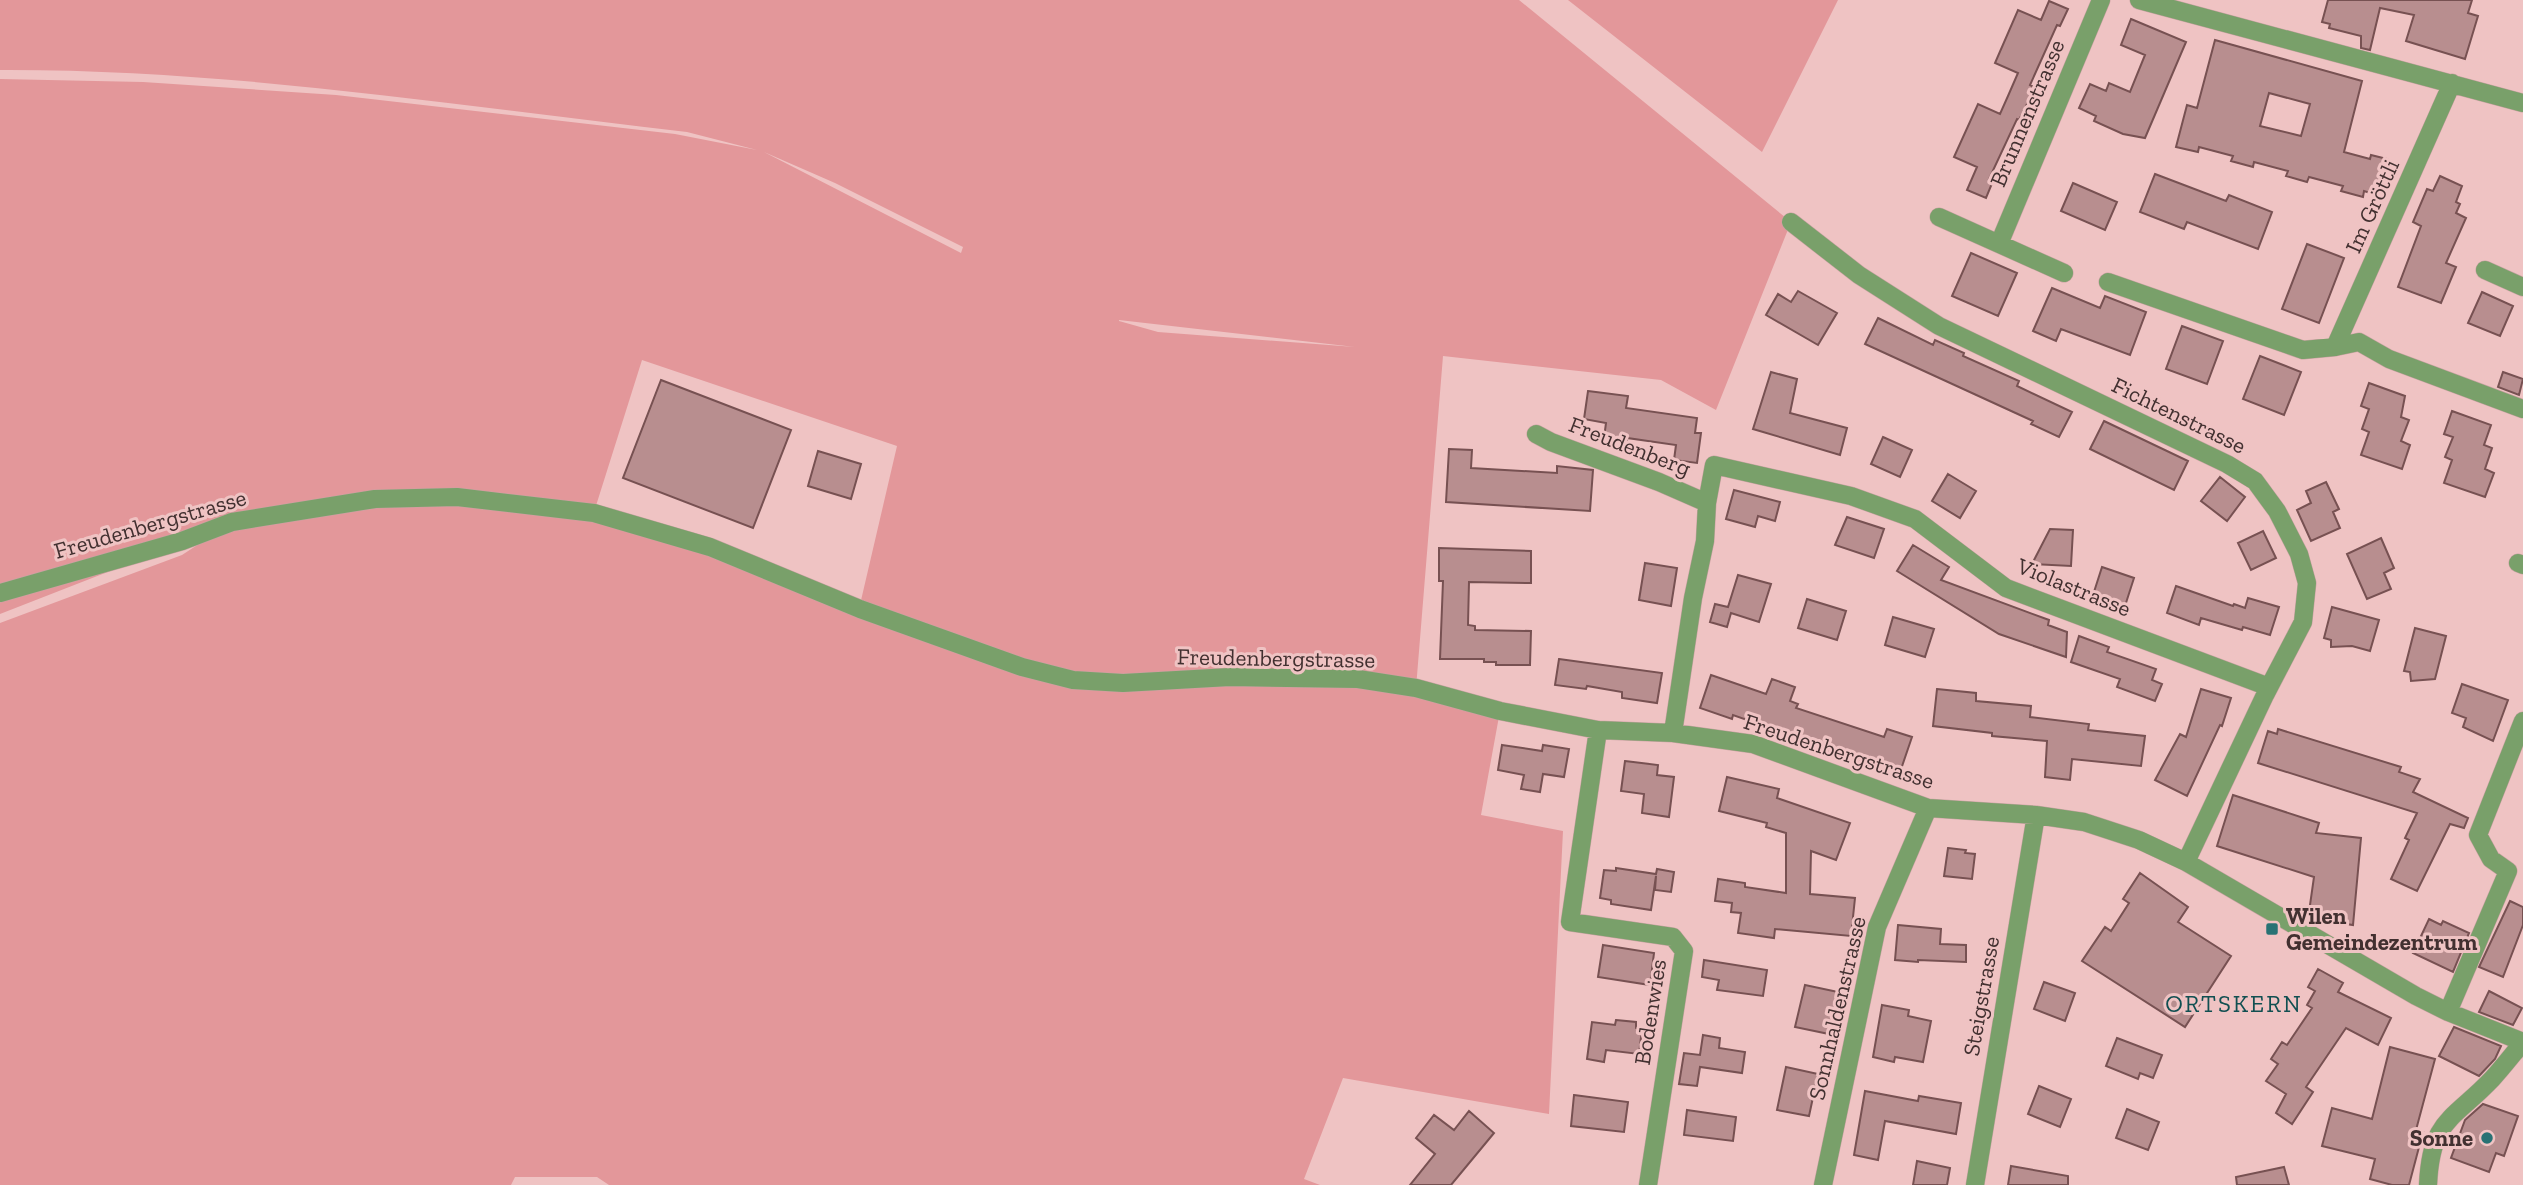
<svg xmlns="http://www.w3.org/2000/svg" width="2523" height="1185" font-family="'Zilla Slab',serif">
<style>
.green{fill:#e3979a;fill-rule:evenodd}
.building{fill:#b88e8f;stroke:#775152;stroke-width:2;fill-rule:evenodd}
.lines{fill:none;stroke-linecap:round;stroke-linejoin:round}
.minor-casing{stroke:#c9a3a3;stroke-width:19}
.minor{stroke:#79a06a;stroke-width:18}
.poi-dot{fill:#287274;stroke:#efc3c3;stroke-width:2.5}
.labels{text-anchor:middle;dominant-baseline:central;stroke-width:6;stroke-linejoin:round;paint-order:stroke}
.street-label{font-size:23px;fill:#423030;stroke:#efc3c3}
.poi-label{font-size:23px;font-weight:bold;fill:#423030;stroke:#efc3c3;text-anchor:start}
.neighbourhood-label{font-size:24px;letter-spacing:2px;fill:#114f51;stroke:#efc3c3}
</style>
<rect width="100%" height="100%" fill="#efc3c3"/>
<path class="green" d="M0 0H1519L1791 222 1716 410 1661 380 1443 356 1416 688 1500 711 1481 815 1563 831 1549 1114 1343 1078 1304 1179 1320 1185H609L597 1177H515L511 1185H0V623L182 555 228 525 0 614V79L143 82 336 95 675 134 757 150 687 132C459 106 230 69 0 70ZM764 152 835 183 963 247 961 253ZM1119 321V320L1355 347 1158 332ZM642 360 897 446 859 609 594 512Z
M1568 0H1838L1762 152Z"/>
<path class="building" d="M2328 0H2472L2468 13 2478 16 2465 59 2406 41 2414 15 2380 8 2370 50 2361 48V36L2329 28 2330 24 2322 22Z
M2049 1 2068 9 2060 26 2057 25 2030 85 2034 87 2027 104 2019 120 2017 119 1989 179 1993 181 1986 198 1967 190 1977 167 1954 157 1978 104 2000 114 2008 96 2018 73 1995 63 2018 10 2041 20Z
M2131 19 2186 42 2145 138 2123 134 2094 121 2096 116 2079 108 2090 84 2106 91 2109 83 2130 92 2145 55 2121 45Z
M2215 40 2362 81 2344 152 2370 159 2371 155 2387 159 2377 195 2364 191 2363 197 2341 191 2343 186 2309 177 2307 182 2286 176 2288 171 2254 162 2253 167 2231 161 2233 156 2199 147 2198 152 2176 147 2187 105 2197 108ZM2269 93 2310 104 2301 136 2260 126Z
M2155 174 2226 201 2229 195 2272 212 2258 249 2187 222 2184 229 2140 212Z
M2440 176 2462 186 2456 202 2460 204 2456 213 2466 218 2446 263 2456 267 2441 303 2398 287 2421 226 2413 222 2427 189 2433 191Z
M2073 183 2117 202 2105 230 2061 211Z
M2307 244 2344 258 2319 323 2282 309Z
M1971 253 2017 273 1998 316 1952 296Z
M2052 288 2100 308 2105 296 2146 312 2130 355 2061 329 2056 341 2033 331Z
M1798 291 1837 313 1818 345 1766 315 1778 294 1791 302Z
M2482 292 2513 306 2500 336 2468 323Z
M1878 318 1933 345 1935 340 1964 353 1963 356 2019 381 2017 386 2072 412 2059 437 2031 424 2033 421 1865 344Z
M2182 326 2223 341 2207 384 2166 369Z
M2260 356 2301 372 2284 415 2243 399Z
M1771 372 1797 379 1790 413 1847 428 1840 455 1753 429Z
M2503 372 2523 379 2519 395 2498 387Z
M661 380 791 430 753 528 623 478Z
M2369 383 2405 396 2401 417 2409 420 2401 441 2410 445 2402 469 2361 455 2369 432 2362 429 2369 409 2361 406Z
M1588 391 1628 396 1626 408 1697 418 1695 433H1701L1697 463 1674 460 1676 445 1627 438V441L1604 438 1606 423 1584 419Z
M2452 411 2491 425 2484 445 2492 448 2485 469 2494 473 2485 497 2444 483 2452 460 2445 457 2453 437 2444 434Z
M2104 421 2188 461 2174 490 2090 449Z
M1883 437 1912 450 1900 477 1871 464Z
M1449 449 1472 450 1471 468 1557 473V466L1593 470 1590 511 1446 502Z
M818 451 861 464 851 499 808 486Z
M1948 474 1976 491 1960 518 1932 501Z
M2220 477 2245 497 2227 521 2201 501Z
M2326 482 2339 509 2333 512 2340 528 2311 541 2297 510 2311 503 2306 491Z
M1734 490 1780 502 1775 521 1758 516 1755 527 1726 519Z
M1847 517 1884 529 1874 558 1835 545Z
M2050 529 2073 530 2071 566 2032 564Z
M2263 531 2276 558 2251 570 2238 543Z
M2381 538 2394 568 2384 573 2391 589 2367 599 2347 554Z
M1913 545 1949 567 1941 580 2049 620 2048 625 2067 632 2066 657 1999 634 1897 571Z
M1439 548 1531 551V583L1469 582 1468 625 1475 626V630L1531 631 1530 665H1496V662H1484V659H1440L1443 581H1439Z
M1645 563 1677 568 1671 606 1639 600Z
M2102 567 2134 578 2125 606 2093 595Z
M1738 575 1771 584 1759 622 1731 613 1727 627 1710 622 1715 604 1728 607Z
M2176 586 2233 606 2234 604 2245 608 2248 598 2279 607 2270 635 2243 627 2242 630 2201 618 2199 625 2167 613Z
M1807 599 1846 611 1837 640 1798 628Z
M2332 607 2379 620 2370 651 2352 646 2331 647V640L2324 638Z
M1893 617 1934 629 1925 657 1885 645Z
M2415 628 2446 636 2435 679 2411 681 2410 672 2404 671Z
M2079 636 2109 647 2107 652 2156 669 2152 680 2162 684 2155 701 2117 687 2120 679 2071 662Z
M1559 659 1662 673 1657 703 1622 698V692L1587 686 1586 689 1555 685Z
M1711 675 1766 694 1772 679 1795 687 1790 701 1798 704 1796 708 1884 737 1887 729 1912 737 1898 778 1806 744 1807 741 1733 715 1732 719 1700 708Z
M2462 684 2508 700 2493 741 2463 727 2466 718 2452 713Z
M1937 689 1976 693V701L2031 706 2030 717 2089 724 2088 730 2145 736 2141 766 2072 759 2070 780 2045 777 2047 741 1992 736V733L1933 726Z
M2201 689 2231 698 2222 726 2220 725 2187 796 2155 780 2180 734 2186 737Z
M2278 729 2401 767 2399 772 2420 779 2413 792 2468 818 2464 828 2450 824 2417 891 2391 879 2409 840 2405 838 2417 813 2258 763 2268 731 2277 734Z
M1502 745 1542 751 1543 745 1569 749 1564 777 1543 774 1540 792 1521 789 1524 775 1498 770Z
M1625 761 1658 765 1657 775 1674 777 1669 817 1642 813 1644 794 1621 791Z
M1727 777 1779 789 1777 798 1850 823 1836 860 1811 851 1810 894 1855 898 1851 936 1775 929 1774 938 1738 933 1741 913 1731 912 1732 903 1715 901 1718 879 1745 883V887L1786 893V833L1766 827 1767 823 1719 811Z
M2233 795 2319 823 2316 833 2361 838 2353 925 2320 920V913L2309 912 2314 877 2217 846Z
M1948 848 1966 850 1965 853 1975 854 1972 879 1944 876Z
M1616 868 1656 874 1657 869 1674 872 1671 892 1655 890 1656 876 1651 910 1611 904V900L1600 898 1604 870 1616 871Z
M2140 873 2188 907 2178 922 2231 956 2185 1027 2082 961 2105 927 2111 931 2129 903 2123 899Z
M2510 901 2523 907V925L2503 977 2479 967Z
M2429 919 2441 925 2443 921 2469 933 2453 972 2413 953Z
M1898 925 1941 929 1940 944 1966 945V962L1918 960V962L1895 960Z
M1603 945 1654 953 1650 985 1598 977Z
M1704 960 1767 970 1763 996 1717 990 1719 980 1702 977Z
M2318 969 2343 983 2338 992 2391 1018 2378 1045 2346 1028 2306 1087 2313 1092 2292 1124 2276 1113 2286 1094 2266 1081 2278 1064 2271 1059 2282 1042 2287 1045 2312 1008 2307 1005 2315 991 2308 987Z
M2044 982 2075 993 2065 1021 2034 1009Z
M1805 985 1838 992 1829 1034 1795 1027Z
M2489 991 2522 1008 2513 1025 2479 1012Z
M1882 1005 1909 1010 1908 1016 1931 1021 1923 1062 1895 1057 1894 1062 1873 1057Z
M1616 1020 1636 1022V1028L1642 1029 1639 1054 1606 1050 1604 1062 1587 1059 1592 1022 1615 1025Z
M2454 1027 2501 1046 2495 1059 2479 1076 2439 1056Z
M1703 1035 1720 1038 1719 1048 1745 1052 1742 1073 1700 1067 1697 1086 1679 1084 1684 1053 1700 1055Z
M2117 1038 2162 1055 2153 1078 2140 1073 2138 1079 2106 1066Z
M2390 1047 2435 1059 2416 1130 2423 1132 2409 1185H2392L2370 1179 2375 1159 2322 1146 2332 1108 2372 1119Z
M1786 1067 1818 1074 1809 1116 1777 1110Z
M2039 1086 2071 1099 2060 1127 2028 1114Z
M1865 1091 1918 1101 1919 1096 1961 1103 1956 1134 1885 1121 1878 1160 1854 1155Z
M1574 1095 1628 1102 1624 1132 1571 1126Z
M2483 1104 2518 1116 2504 1156 2496 1153 2489 1172 2451 1158 2465 1120Z
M2127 1109 2159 1122 2148 1150 2116 1138Z
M1687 1110 1736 1117 1733 1141 1684 1135Z
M1469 1111 1494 1133 1451 1185H1410L1435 1154 1416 1138 1434 1115 1454 1130Z
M1917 1161 1950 1168 1947 1185H1913Z
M2011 1166 2068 1176V1185H2008Z
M2284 1167 2289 1185H2237L2236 1177Z"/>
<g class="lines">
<defs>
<path id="minor" d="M2139 0 2523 103
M1939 217 2064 273
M1791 222 1859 275 1939 326 2227 464 2255 481 2277 511 2299 554 2307 583 2303 622 2265 695 2186 862
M1999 244 2101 0
M2485 270 2523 287
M2108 282 2303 350 2335 347 2359 342 2389 359 2523 409
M2335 347 2452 83
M1536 434 1551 442 1659 482 1707 503
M2518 563 2523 565
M0 593 182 541 232 522 375 499 457 497 594 513 710 547 860 609 1022 667 1073 680 1123 683 1230 677 1358 679 1416 688 1500 711 1598 730 1673 733 1753 744 1928 808 2036 815 2084 822 2139 840 2186 862 2416 996 2448 1012 2523 1042
M1598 730 1570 922 1673 937 1684 951 1648 1185
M1673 733 1693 598 1705 541 1707 503 1714 465 1851 496 1915 519 2006 588 2269 687
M2448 1012 2508 871 2491 859 2478 835 2523 721
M1823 1185 1877 927 1928 808
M1975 1185 2036 815
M2428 1185C2431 1119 2452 1121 2492 1079 2503 1067 2513 1054 2523 1042"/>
</defs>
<use href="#minor" class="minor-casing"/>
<use href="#minor" class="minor"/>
</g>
<g class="poi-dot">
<rect x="2265" y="922" width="14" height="14" rx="3.5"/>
<circle cx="2487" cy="1138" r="7"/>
</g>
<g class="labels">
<g class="street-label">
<text transform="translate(2027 113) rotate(-67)">Brunnenstrasse</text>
<text transform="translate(2372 206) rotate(-66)">Im Gröttli</text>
<text transform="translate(2179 415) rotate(26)">Fichtenstrasse</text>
<text transform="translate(1630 446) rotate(21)">Freudenberg</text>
<text transform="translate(150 524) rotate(-16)">Freudenbergstrasse</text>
<text transform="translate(2074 587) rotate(22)">Violastrasse</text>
<text transform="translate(1276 658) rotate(1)">Freudenbergstrasse</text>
<text transform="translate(1839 751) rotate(18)">Freudenbergstrasse</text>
<text transform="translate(1981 996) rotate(-80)">Steigstrasse</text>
<text transform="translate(1837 1008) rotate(-77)">Sonnhaldenstrasse</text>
<text transform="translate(1650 1012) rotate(-81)">Bodenwies</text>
</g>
<g class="poi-label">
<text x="2286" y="916">Wilen<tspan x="2286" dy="26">Gemeindezentrum</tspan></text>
<text x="2473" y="1138" text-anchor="end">Sonne</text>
</g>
<g class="neighbourhood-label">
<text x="2234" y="1003">ORTSKERN</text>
</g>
</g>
</svg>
